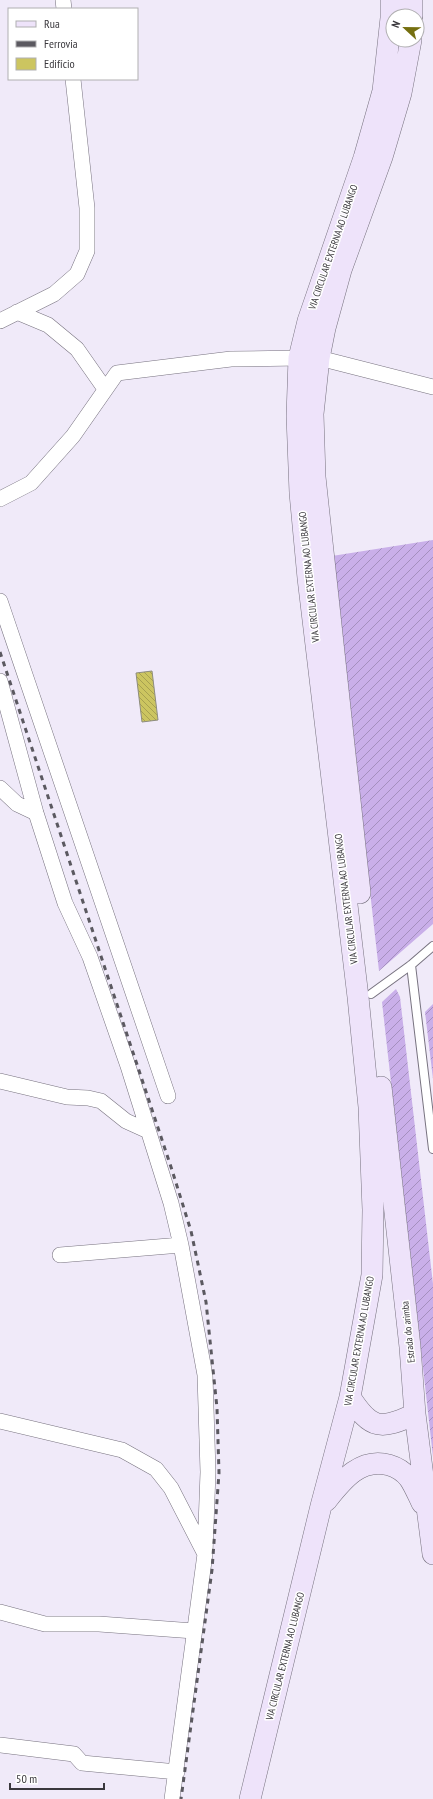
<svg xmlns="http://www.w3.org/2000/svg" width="433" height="1799" font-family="'PT Sans Narrow',sans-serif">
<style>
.garden{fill:url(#garden-furrows)}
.building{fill:url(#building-back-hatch);stroke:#8d8c7e}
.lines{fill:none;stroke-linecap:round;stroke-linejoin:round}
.lane-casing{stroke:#77727f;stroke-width:10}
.street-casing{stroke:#77727f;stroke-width:16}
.secondary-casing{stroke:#77727f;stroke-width:22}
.lane{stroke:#fff;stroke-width:8}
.street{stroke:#fff;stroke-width:15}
.secondary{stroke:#eee3fa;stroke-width:21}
.rail{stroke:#5b5960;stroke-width:3;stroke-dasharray:5 5;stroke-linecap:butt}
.labels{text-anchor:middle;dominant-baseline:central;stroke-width:3;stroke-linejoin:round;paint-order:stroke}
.street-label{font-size:10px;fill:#3a383d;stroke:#fff}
</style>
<defs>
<pattern id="garden-furrows" width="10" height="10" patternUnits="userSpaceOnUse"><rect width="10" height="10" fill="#c9afe9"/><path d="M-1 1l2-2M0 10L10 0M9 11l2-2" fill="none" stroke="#a48fbe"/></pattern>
<pattern id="building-back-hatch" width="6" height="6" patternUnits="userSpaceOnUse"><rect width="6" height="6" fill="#ccc560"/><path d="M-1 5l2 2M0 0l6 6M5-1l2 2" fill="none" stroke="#a7a150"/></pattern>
</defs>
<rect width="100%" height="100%" fill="#f0eaf9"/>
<path class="garden" d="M433 540V924L379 971 332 556Z
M396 989 400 997 433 1284V1457L382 1002Z
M433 1004V1079L425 1012Z"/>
<path class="building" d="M152 671 158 720 142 722 136 673Z"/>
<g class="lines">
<defs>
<path id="lane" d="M411 965 433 1149
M371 994 411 965 433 946"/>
<path id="street" d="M63 0 64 9
M17 312 48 325 77 349 105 389
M0 321 54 294 77 274 87 251V208L73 79
M319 358 433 387
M0 499 31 483 73 436 117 373 231 359 299 358
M0 601 168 1096
M0 681 36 813 65 903 90 957 128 1066 171 1203 181 1245 205 1375 208 1472 205 1554 172 1799
M0 788 17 804 36 813
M0 1081 67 1097 88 1098 101 1101 126 1121 148 1131
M60 1255 181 1245
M0 1421 122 1450 156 1469 171 1488 204 1552
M0 1612 45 1624H99L194 1631
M0 1745 74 1754 82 1763 177 1772"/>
<path id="secondary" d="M412 0V16
M360 893 315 477 313 414 319 358 325 328 341 270 382 157 401 93 411 40
M381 1087 410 1347 415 1414 433 1554
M350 1397C371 1430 381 1430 415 1414
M326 1501C342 1481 360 1457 389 1465 396 1467 404 1472 409 1478 414 1485 418 1495 422 1503
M250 1799 321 1506 350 1397 372 1275 373 1210 369 1107 358 997 308 578 300 493 297 416 299 358 308 321 364 158 383 91 391 18V0"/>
</defs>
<use href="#lane" class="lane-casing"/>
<use href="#street" class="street-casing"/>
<use href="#secondary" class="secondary-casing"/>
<use href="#lane" class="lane"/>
<use href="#street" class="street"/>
<use href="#secondary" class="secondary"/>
<path class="rail" d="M0 652 172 1170 191 1231 206 1302 217 1408 219 1473 212 1570 181 1799"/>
</g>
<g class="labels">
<g class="street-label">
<text transform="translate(333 247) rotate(-71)">VIA CIRCULAR EXTERNA AO LUBANGO</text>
<text transform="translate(309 577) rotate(-96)">VIA CIRCULAR EXTERNA AO LUBANGO</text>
<text transform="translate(346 899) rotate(-97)">VIA CIRCULAR EXTERNA AO LUBANGO</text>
<text transform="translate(408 1332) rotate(-96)">Estrada do arimba</text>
<text transform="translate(359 1341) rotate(-80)">VIA CIRCULAR EXTERNA AO LUBANGO</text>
<text transform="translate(285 1656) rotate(-76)">VIA CIRCULAR EXTERNA AO LUBANGO</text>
</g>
</g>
<rect x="8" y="8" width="130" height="72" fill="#ffffff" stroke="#b0afb1"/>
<rect x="16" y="21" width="20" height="6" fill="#eee3fa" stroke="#b0afb1"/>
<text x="44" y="28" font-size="12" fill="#3a383d">Rua</text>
<rect x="16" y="41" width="20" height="6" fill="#5b5960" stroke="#b0afb1"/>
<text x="44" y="48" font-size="12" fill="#3a383d">Ferrovia</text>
<rect x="16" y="58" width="20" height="12" fill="#ccc560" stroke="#b0afb1"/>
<text x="44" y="68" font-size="12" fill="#3a383d">Edifício</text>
<g transform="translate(405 28) rotate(292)"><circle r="19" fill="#ffffff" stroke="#b0afb1"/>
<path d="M0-3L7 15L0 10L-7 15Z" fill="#756f0f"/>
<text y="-6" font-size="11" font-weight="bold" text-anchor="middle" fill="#3a383d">N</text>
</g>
<path d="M10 1783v6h94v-6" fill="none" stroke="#3a383d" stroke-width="2"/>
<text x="16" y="1783" font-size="12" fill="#3a383d" stroke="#ffffff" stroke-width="3" paint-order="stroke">50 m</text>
</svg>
